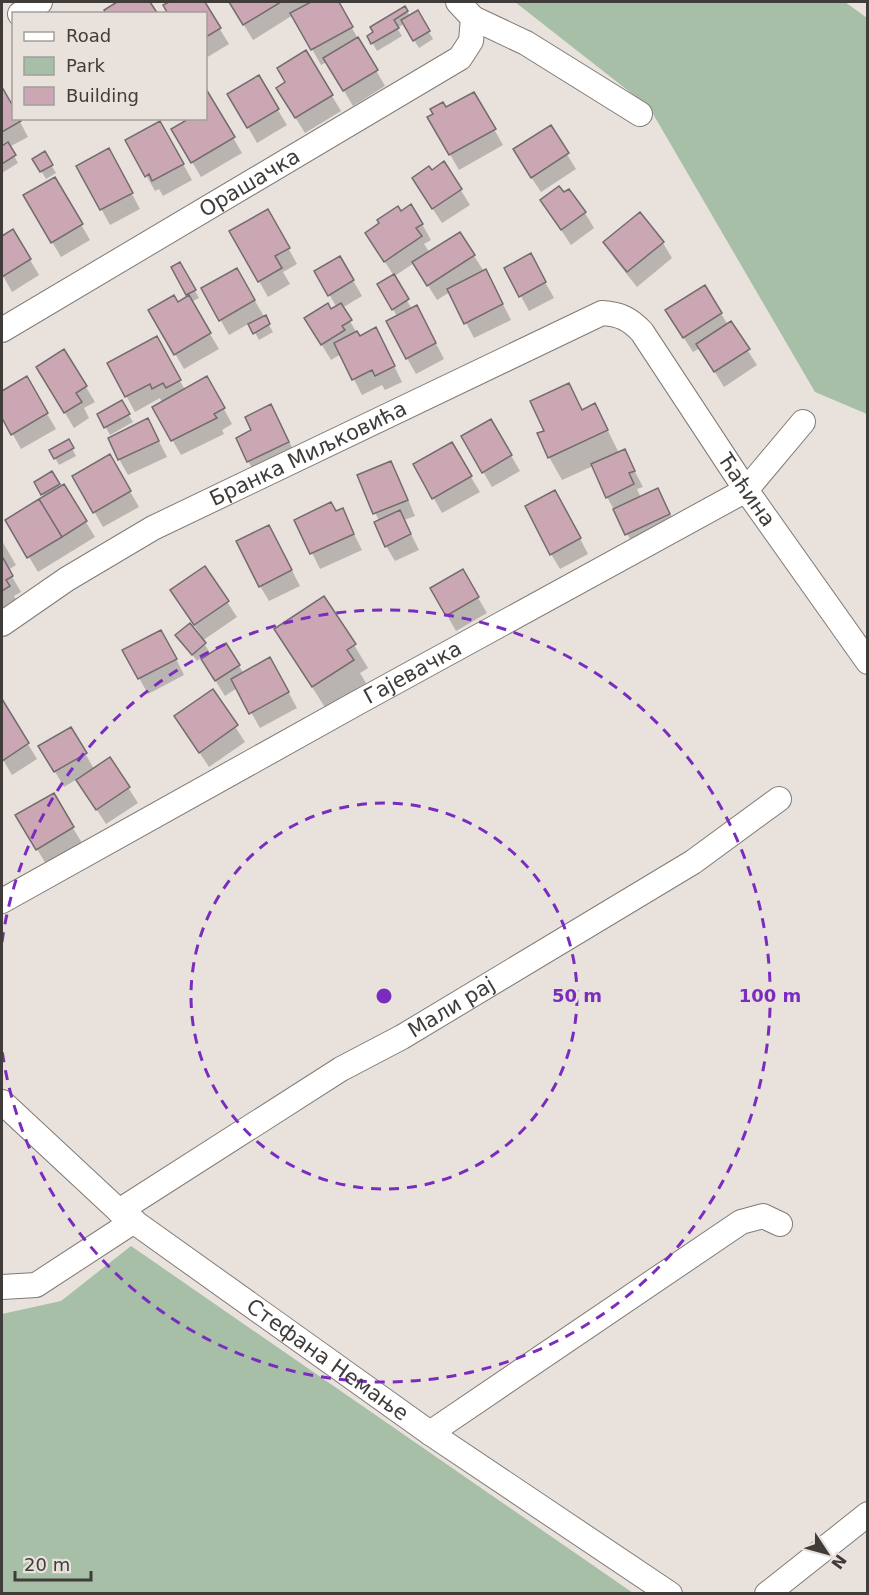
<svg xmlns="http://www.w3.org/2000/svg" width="869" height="1595" font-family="'DejaVu Sans',sans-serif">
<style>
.green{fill:#a6bfa6}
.shadow{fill:#0003}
.building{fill:#cba7b4;stroke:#736c6f;stroke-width:1.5}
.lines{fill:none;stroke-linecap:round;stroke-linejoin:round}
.street-casing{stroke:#817b76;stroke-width:26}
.street{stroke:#fff;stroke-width:24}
.ring{fill:none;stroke:#7b2cbf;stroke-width:3;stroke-dasharray:10 8}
.labels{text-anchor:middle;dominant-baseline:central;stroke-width:6;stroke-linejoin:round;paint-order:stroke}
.street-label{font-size:21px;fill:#3f3c3a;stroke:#e8e1dc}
.centre{fill:#7b2cbf;stroke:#e8e1dc;stroke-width:3}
.ring-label{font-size:18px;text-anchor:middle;font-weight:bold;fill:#7b2cbf;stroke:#e8e1dc;stroke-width:6;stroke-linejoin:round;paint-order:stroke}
</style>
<rect width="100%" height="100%" fill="#e8e1dc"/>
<path class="green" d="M515 2H845L867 18V414L815 392 649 107Z
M131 1246 633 1593H2V1314L61 1301Z"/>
<path class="shadow" d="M171 2H203L229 44 206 58V14L165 6Z
M230 2H337L385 86 353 106 327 62 321 65 293 15 253 40Z
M405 8 410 16 417 12 433 39 419 48 404 24 397 28 402 36 377 51 369 37Z
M258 77 287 125 257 143 229 94Z
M2 90 14 111V118H18L28 137 9 147 18 163 2 173Z
M206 91 242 153 201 177 173 130 206 118Z
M474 94 503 145 459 170 429 118Z
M332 96 341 111 305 133 287 104Z
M160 123 192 180 163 196 159 189 155 191 127 141Z
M550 127 576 169 541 192 523 165Z
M44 153 56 173 46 179 34 159Z
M444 163 470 205 442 223 423 194 431 172Z
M78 166H117L140 209 110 225Z
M55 179 90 240 61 257 25 196Z
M542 201 585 213 594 228 571 245Z
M268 211 297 264 283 272 290 284 268 297 231 231Z
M401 213 422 224 431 240 424 244 430 253 460 234 494 287 511 320 474 338 450 292 437 300 414 263 393 277 412 309 425 322 444 359 416 374 407 358 397 316 379 285 394 276 376 248Z
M640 214 663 243 672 258 637 287 614 258 605 243Z
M13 231 39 275 12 292 2 274V238Z
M530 255 554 298 529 311 506 269Z
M340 258 362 296 342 308 360 338 384 345 402 382 385 390 382 385 362 395 341 354 331 360 306 319 331 311 336 306 316 272Z
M180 264 199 298 191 302 219 349 184 369 150 310 178 304 189 297 173 268Z
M237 270 273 332 259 340 250 323 229 335 203 289Z
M705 287 728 325 730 323 757 365 724 387 700 348 693 352 676 326Z
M165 354 185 390 207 378 232 424 222 430 224 434 181 455 154 408 162 403 160 398 135 412 109 364Z
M26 378 56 429 21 449 2 415V393Z
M47 383 86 387 95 402 84 408 89 418 74 428Z
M569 385 583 411 595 405 619 453 624 451 643 487 637 489 641 498 666 505 678 530 636 550 607 497 593 466 562 480 549 457 546 431Z
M121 402 133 422 110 435 99 415Z
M271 406 297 457 257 476 248 461 253 431Z
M148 420 167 457 128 475 119 459Z
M491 421 520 471 492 487 463 437Z
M68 441 76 456 59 465 51 450Z
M451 444 480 492 442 513 415 465Z
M110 457 139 507 103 527 74 476Z
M390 462 399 478 415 516 404 520 419 550 395 561 386 546 379 521 359 476Z
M52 473 61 488 64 486 95 537 38 572 7 520 45 498 36 482Z
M564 507 588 554 560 569 551 554Z
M342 510 362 550 320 569 296 520Z
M2 541 16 565 8 570 21 592 14 596 17 602 2 612Z
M277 542 300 586 269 601 260 586Z
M205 568 237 617 202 641 209 651 197 661 182 642 204 640 181 606Z
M462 571 487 613 456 631 432 589Z
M276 630 354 645 368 668 360 673 366 683 326 709Z
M170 647 184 675 148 694 124 651Z
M239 666 244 674 279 675 297 708 260 728 237 688 225 696 212 675Z
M212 691 245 742 209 767 176 717Z
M2 702 37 759 12 775 2 758Z
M71 729 94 769 110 759 138 803 106 824 77 779 64 787 40 746Z
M53 795 82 843 46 864 17 816Z"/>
<path class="building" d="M117 2H150L158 14H106L104 10Z
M169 2H205L221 28 206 37V14H168L163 5Z
M229 2H281L243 25Z
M311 2H339L353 27 311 50 290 13Z
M405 6 408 11 394 20 399 28 371 44 367 36 373 32 370 27Z
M418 10 430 31 413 41 401 20Z
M358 37 378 70 343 91 323 58Z
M306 50 333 95 295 118 276 88 285 82 277 68Z
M259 75 279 109 247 128 227 94Z
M2 87 14 108V118H19L21 121 2 132Z
M206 89 235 137 191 163 171 129 190 118H206Z
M474 92 496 129 449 155 427 117 433 114 430 109 443 102 446 107Z
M160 121 184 164 152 181 149 174 145 177 125 140Z
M551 125 569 153 531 178 513 149Z
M8 142 16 155 2 164V146Z
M109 148 133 193 100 210 76 166Z
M45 151 53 165 40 172 32 159Z
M444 161 462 189 432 209 412 178 429 166 432 170Z
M55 177 83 224 51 243 23 195Z
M559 186 564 192 569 189 586 212 561 230 540 200Z
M411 204 423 224 416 228 422 236 384 262 365 233 379 223 377 220 398 206 401 211Z
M268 209 290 248 275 256 282 268 258 282 229 231Z
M640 212 664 242 627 272 603 242Z
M13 229 31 259 2 277V236Z
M460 232 475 255 427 286 412 262Z
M531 253 546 282 519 297 504 268Z
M340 256 354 280 328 296 314 271Z
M180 262 196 290 186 295 171 267Z
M237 268 255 300 219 321 201 288Z
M486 269 503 304 464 324 447 289Z
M394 274 409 299 392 310 377 284Z
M705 285 722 313 683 338 665 310Z
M174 295 178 302 189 295 211 333 174 355 148 310Z
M328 303 331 309 341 303 352 320 342 326 345 330 321 345 304 318Z
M417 305 436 343 406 359 386 321Z
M266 315 270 324 253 334 248 324Z
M731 321 750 349 714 372 696 344Z
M376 327 395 366 375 376 372 370 352 380 334 343 357 331 360 336Z
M157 336 181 380 166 388 163 383 152 389 150 384 125 397 107 363Z
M64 349 87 386 76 393 82 402 64 413 36 367Z
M27 376 48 413 11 435 2 418V391Z
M207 376 225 408 214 414 217 418 171 441 152 407Z
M569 383 582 410 595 403 608 430 548 458 537 433 544 431 530 401Z
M122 400 130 414 104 428 97 414Z
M271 404 289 442 247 462 236 438 251 430 245 417Z
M148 418 159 441 118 460 108 438Z
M491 419 512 455 482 473 461 436Z
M69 439 74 448 54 459 49 450Z
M452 442 472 476 432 499 413 464Z
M625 449 635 471 629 473 634 484 606 498 591 464Z
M110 454 131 491 93 513 72 476Z
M391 461 408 500 373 514 357 475Z
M52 471 60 484 41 495 34 482Z
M64 484 87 521 62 537 39 499Z
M658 488 670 514 625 535 613 509Z
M555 490 581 538 550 555 525 506Z
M39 499 62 537 27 558 5 520Z
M331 502 336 511 343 508 354 534 310 554 294 520Z
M400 510 411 534 385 547 374 522Z
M269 525 292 570 259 587 236 541Z
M2 556 13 576 6 580 10 586 2 591Z
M205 566 229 601 194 625 170 590Z
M463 569 479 597 446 616 430 588Z
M324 596 356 644 347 650 354 660 312 687 274 629Z
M190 623 206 643 192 655 175 635Z
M161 630 177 659 138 679 122 650Z
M226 643 240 665 215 681 201 659Z
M270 657 289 692 249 714 231 679Z
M213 689 238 725 199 753 174 716Z
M2 699 29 743 2 761Z
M71 727 87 753 54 772 38 746Z
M110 757 130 787 96 810 76 780Z
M54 793 74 827 36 850 15 815Z"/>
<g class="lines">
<defs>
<g id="street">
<path d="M458 2 473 18 526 43 640 114"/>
<path d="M20 14 40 2"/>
<path id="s1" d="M2 330 460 58 471 41 473 18"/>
<path id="s2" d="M2 624 67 579 153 528 602 313C620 314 630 319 642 332L746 490 868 662"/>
<path id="s3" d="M2 901 357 703 746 490 803 422"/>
<path id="s4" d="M2 1102 119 1211 430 1433 670 1594"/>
<path id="s5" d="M119 1211 341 1069 402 1037 693 862 779 799"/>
<path d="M2 1287 36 1285 134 1221"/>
<path d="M430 1433 741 1222 763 1216 780 1224"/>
<path d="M767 1594 868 1514"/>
</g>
</defs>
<use href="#street" class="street-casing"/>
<use href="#street" class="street"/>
</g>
<g class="ring">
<circle cx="384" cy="996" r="193"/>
<path d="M2 942A386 386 0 1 1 2 1050"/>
</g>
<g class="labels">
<g class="street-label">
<text stroke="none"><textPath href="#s1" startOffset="288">Орашачка</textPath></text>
<text stroke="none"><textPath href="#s2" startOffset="351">Бранка Миљковића</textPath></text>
<text stroke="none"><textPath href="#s2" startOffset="912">Ћаћина</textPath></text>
<text stroke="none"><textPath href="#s3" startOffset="470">Гајевачка</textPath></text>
<text stroke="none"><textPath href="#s5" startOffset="390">Мали рај</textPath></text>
<text stroke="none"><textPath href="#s4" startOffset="416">Стефана Немање</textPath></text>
</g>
</g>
<circle cx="384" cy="996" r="9" class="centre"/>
<g class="ring-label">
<text x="577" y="1002">50 m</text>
<text x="770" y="1002">100 m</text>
</g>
<rect width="869" height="1595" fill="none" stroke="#3f3c3a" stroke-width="6"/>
<rect x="12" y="12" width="195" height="108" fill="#e8e1dc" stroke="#a49f9b" stroke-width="1.5"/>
<rect x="24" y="32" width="30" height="9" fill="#ffffff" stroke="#a49f9b" stroke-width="1.5"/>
<text x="66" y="42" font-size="18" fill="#3f3c3a">Road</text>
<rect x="24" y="57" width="30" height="18" fill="#a6bfa6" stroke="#a49f9b" stroke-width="1.5"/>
<text x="66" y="72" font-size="18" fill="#3f3c3a">Park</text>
<rect x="24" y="87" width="30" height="18" fill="#cba7b4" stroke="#a49f9b" stroke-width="1.5"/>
<text x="66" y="102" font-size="18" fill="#3f3c3a">Building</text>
<g transform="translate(827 1553) rotate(126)" stroke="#e8e1dc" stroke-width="4.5" paint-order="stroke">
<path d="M0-4.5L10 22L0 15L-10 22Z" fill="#3f3c3a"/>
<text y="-9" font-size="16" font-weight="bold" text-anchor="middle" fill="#3f3c3a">N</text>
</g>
<path d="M15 1571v9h76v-9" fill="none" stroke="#3f3c3a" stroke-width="3"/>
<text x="24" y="1571" font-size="18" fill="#3f3c3a" stroke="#e8e1dc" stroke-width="4.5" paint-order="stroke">20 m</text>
</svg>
